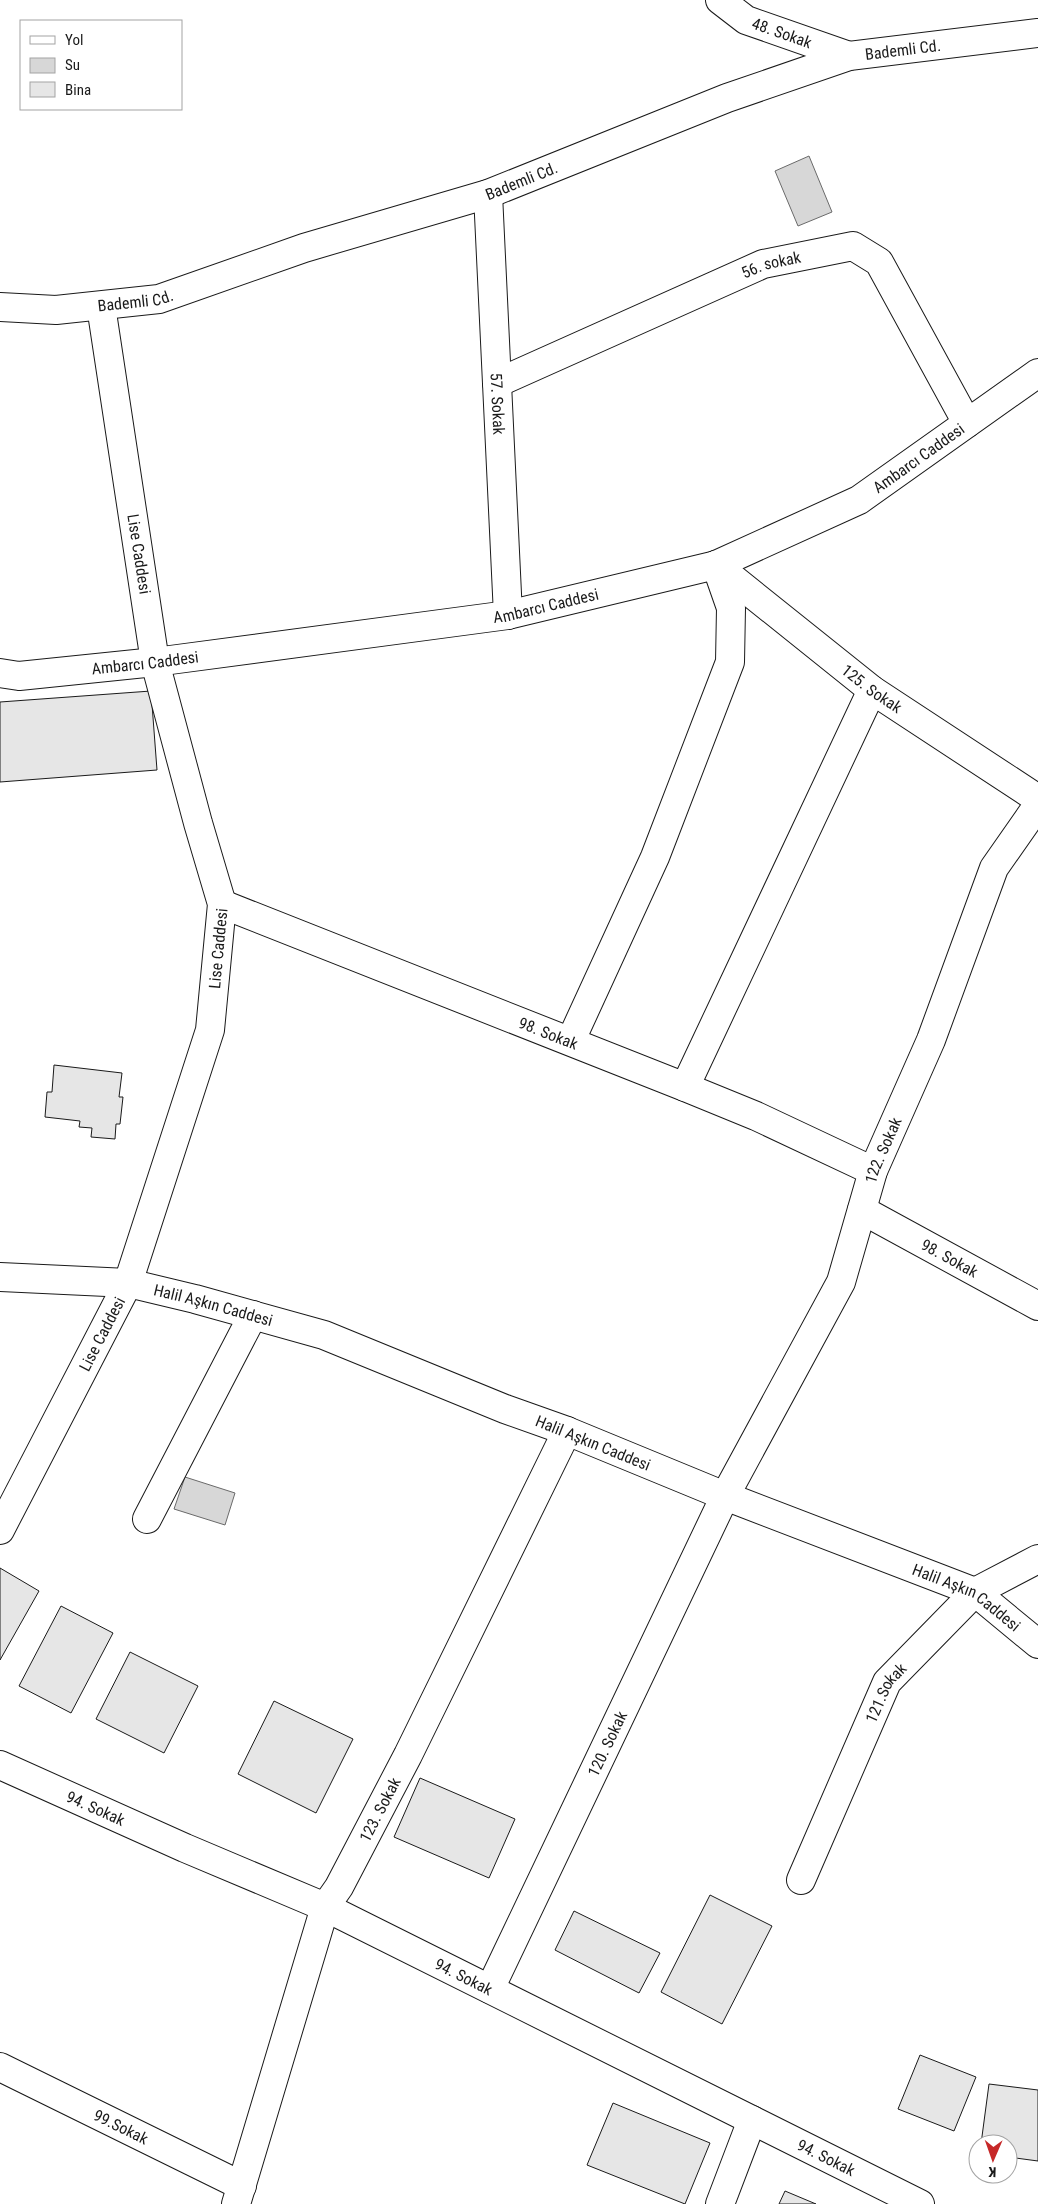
<svg xmlns="http://www.w3.org/2000/svg" width="1038" height="2204" font-family="'Roboto Condensed',sans-serif">
<style>
.water{fill:#d7d7d7;stroke:#6a6a6a}
.building{fill:#e6e6e6;stroke:#1a1a1a}
.lines{fill:none;stroke-linecap:round;stroke-linejoin:round}
.minor-casing{stroke:#1a1a1a;stroke-width:30}
.tertiary-casing{stroke:#1a1a1a;stroke-width:30}
.minor{stroke:#fff;stroke-width:28}
.tertiary{stroke:#fff;stroke-width:28}
.labels{text-anchor:middle;dominant-baseline:central;stroke-width:4;stroke-linejoin:round;paint-order:stroke}
.street-label{font-size:16px;fill:#1a1a1a;stroke:#fff}
</style>
<rect width="100%" height="100%" fill="#fff"/>
<path class="water" d="M809 156 832 212 798 226 775 171Z
M185 1477 235 1493 225 1525 174 1509Z"/>
<path class="building" d="M151 691 157 770 0 782V702Z
M54 1065 122 1073 119 1097H123L120 1124H116L115 1139 91 1137 92 1128 79 1127 80 1121 45 1117 47 1092H52Z
M0 1568 39 1591 0 1660Z
M61 1606 113 1633 71 1713 19 1686Z
M130 1652 198 1686 164 1753 96 1719Z
M274 1701 353 1739 316 1813 238 1774Z
M420 1778 515 1819 489 1878 394 1837Z
M710 1895 772 1926 722 2024 661 1992Z
M574 1911 660 1953 639 1993 555 1950Z
M920 2055 976 2077 954 2131 898 2109Z
M989 2084 1038 2090V2161L1008 2157V2144H981Z
M613 2103 710 2143 685 2204 587 2165Z
M785 2191 816 2204H779Z"/>
<g class="lines">
<defs>
<g id="minor">
<path id="s1" d="M720 0 746 20 849 56"/>
<path id="s2" d="M488 194 508 615"/>
<path id="s3" d="M497 383 763 264 853 246 879 262 967 423"/>
<path id="s4" d="M716 565 872 690 1038 799"/>
<path id="s5" d="M222 904 685 1087 756 1116 873 1171"/>
<path d="M571 1040 655 857 730 662 731 608 716 565"/>
<path d="M685 1087 872 690"/>
<path id="s6" d="M862 1210 1038 1306"/>
<path d="M0 1277 128 1283"/>
<path d="M147 1519 253 1315"/>
<path id="s7" d="M0 1530 128 1283 210 1030 222 904 198 823 155 662 101 306"/>
<path id="s8" d="M0 1765 185 1848 325 1907 920 2204"/>
<path id="s9" d="M801 1880 887 1682 975 1592 1038 1559"/>
<path id="s10" d="M490 1989 725 1496 841 1282 873 1171 931 1040 994 868 1038 805"/>
<path id="s11" d="M0 2067 242 2186"/>
<path id="s12" d="M236 2204 325 1907 339 1887 408 1755 567 1431 725 1496 975 1592 1038 1644"/>
<path d="M720 2204 752 2120"/>
</g>
<g id="tertiary">
<path id="s13" d="M0 307 56 310 159 299 304 248 488 194 727 98 849 56 1038 33"/>
<path id="s14" d="M0 673 19 676 155 662 508 615 716 565 859 500 1038 373"/>
<path id="s15" d="M128 1283 195 1299 324 1335 505 1409 567 1431"/>
</g>
</defs>
<use href="#minor" class="minor-casing"/>
<use href="#tertiary" class="tertiary-casing"/>
<use href="#minor" class="minor"/>
<use href="#tertiary" class="tertiary"/>
</g>
<g class="labels">
<g class="street-label">
<text stroke="none"><textPath href="#s1" startOffset="71">48. Sokak</textPath></text>
<text stroke="none"><textPath href="#s13" startOffset="946">Bademli Cd.</textPath></text>
<text stroke="none"><textPath href="#s13" startOffset="541">Bademli Cd.</textPath></text>
<text stroke="none"><textPath href="#s3" startOffset="299">56. sokak</textPath></text>
<text stroke="none"><textPath href="#s13" startOffset="136">Bademli Cd.</textPath></text>
<text stroke="none"><textPath href="#s2" startOffset="210">57. Sokak</textPath></text>
<text stroke="none"><textPath href="#s14" startOffset="956">Ambarcı Caddesi</textPath></text>
<text transform="translate(139 554) rotate(81)">Lise Caddesi</text>
<text stroke="none"><textPath href="#s14" startOffset="551">Ambarcı Caddesi</textPath></text>
<text stroke="none"><textPath href="#s14" startOffset="146">Ambarcı Caddesi</textPath></text>
<text stroke="none"><textPath href="#s4" startOffset="199">125. Sokak</textPath></text>
<text stroke="none"><textPath href="#s7" startOffset="626">Lise Caddesi</textPath></text>
<text stroke="none"><textPath href="#s5" startOffset="351">98. Sokak</textPath></text>
<text stroke="none"><textPath href="#s10" startOffset="928">122. Sokak</textPath></text>
<text stroke="none"><textPath href="#s6" startOffset="100">98. Sokak</textPath></text>
<text stroke="none"><textPath href="#s15" startOffset="88">Halil Aşkın Caddesi</textPath></text>
<text stroke="none"><textPath href="#s7" startOffset="221">Lise Caddesi</textPath></text>
<text transform="translate(593 1443) rotate(22)">Halil Aşkın Caddesi</text>
<text stroke="none"><textPath href="#s12" startOffset="1278">Halil Aşkın Caddesi</textPath></text>
<text stroke="none"><textPath href="#s9" startOffset="206">121.Sokak</textPath></text>
<text stroke="none"><textPath href="#s10" startOffset="272">120. Sokak</textPath></text>
<text stroke="none"><textPath href="#s8" startOffset="105">94. Sokak</textPath></text>
<text stroke="none"><textPath href="#s12" startOffset="422">123. Sokak</textPath></text>
<text stroke="none"><textPath href="#s8" startOffset="510">94. Sokak</textPath></text>
<text stroke="none"><textPath href="#s11" startOffset="135">99.Sokak</textPath></text>
<text stroke="none"><textPath href="#s8" startOffset="915">94. Sokak</textPath></text>
</g>
</g>
<rect x="20" y="20" width="162" height="90" fill="#ffffff" stroke="#a3a3a3"/>
<rect x="30" y="36" width="25" height="8" fill="#ffffff" stroke="#a3a3a3"/>
<text x="65" y="45" font-size="15" fill="#1a1a1a">Yol</text>
<rect x="30" y="58" width="25" height="15" fill="#d7d7d7" stroke="#a3a3a3"/>
<text x="65" y="70" font-size="15" fill="#1a1a1a">Su</text>
<rect x="30" y="82" width="25" height="15" fill="#e6e6e6" stroke="#a3a3a3"/>
<text x="65" y="95" font-size="15" fill="#1a1a1a">Bina</text>
<g transform="translate(993 2159) rotate(182)"><circle r="24" fill="#ffffff" stroke="#a3a3a3"/>
<path d="M0-4L9 19L0 12L-9 19Z" fill="#c62828"/>
<text y="-8" font-size="14" font-weight="bold" text-anchor="middle" fill="#1a1a1a">K</text>
</g>
</svg>
